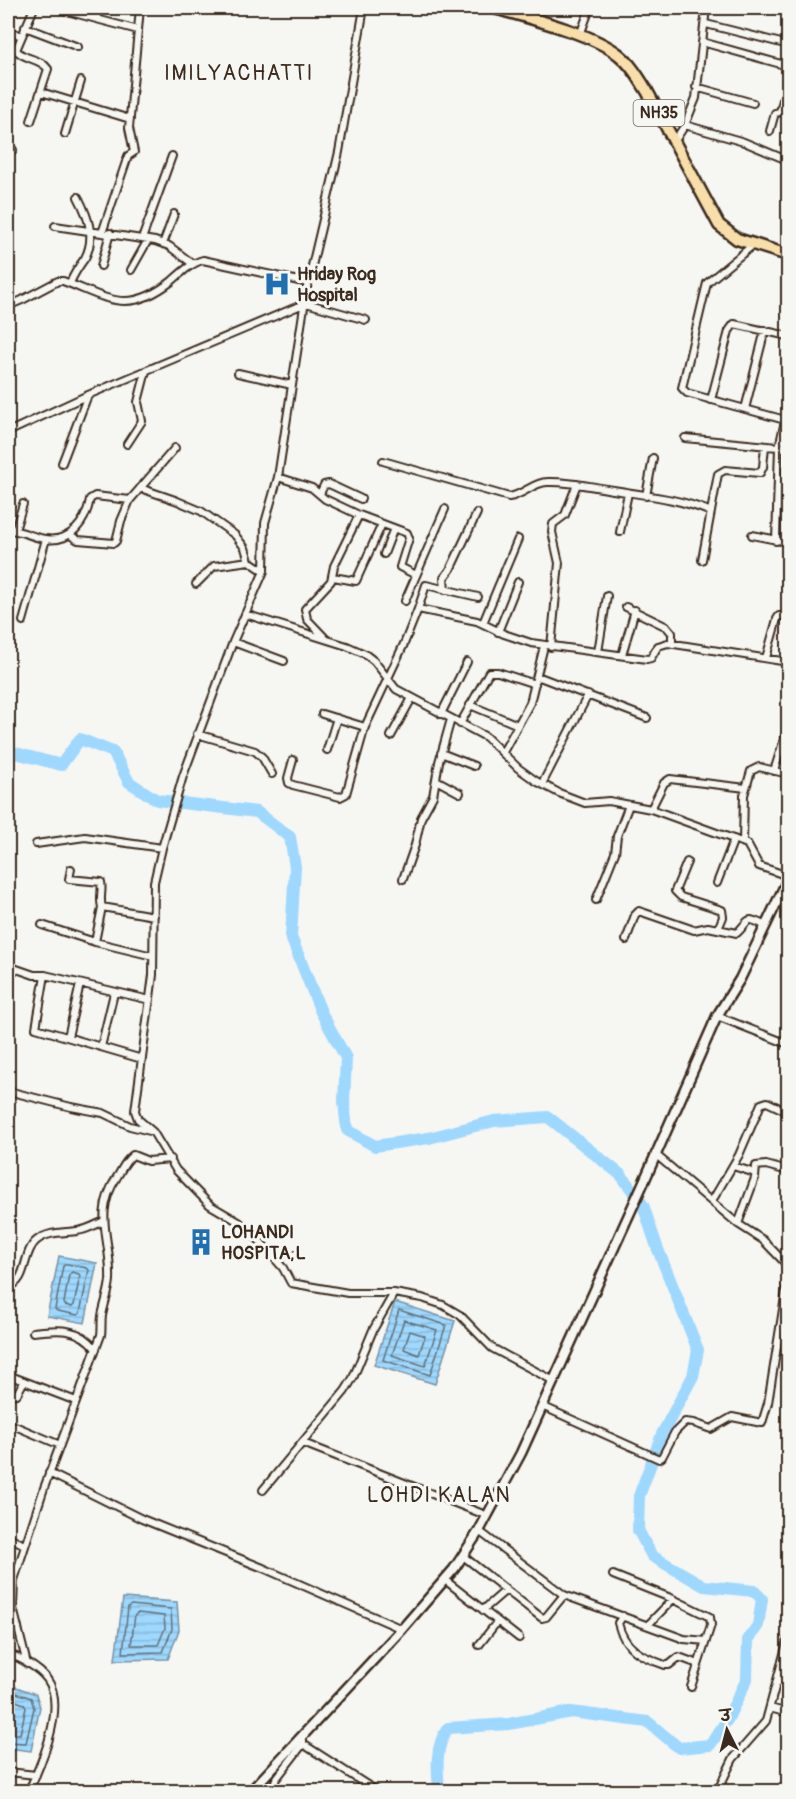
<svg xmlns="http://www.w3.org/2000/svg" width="796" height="1799" font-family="Pangolin,'Playpen Sans Deva',sans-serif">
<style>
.water{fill:url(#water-rules);stroke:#7692a4;stroke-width:1.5}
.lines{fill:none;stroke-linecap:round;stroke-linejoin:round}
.shore{stroke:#637078;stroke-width:1.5}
.river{stroke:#9ed8fe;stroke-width:12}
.minor-casing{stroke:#3b2a1e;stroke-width:10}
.tertiary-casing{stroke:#3b2a1e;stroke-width:13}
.trunk-casing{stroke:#3b2a1e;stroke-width:15}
.minor{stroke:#f6f6f2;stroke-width:6}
.tertiary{stroke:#f6f6f2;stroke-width:8}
.trunk{stroke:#f8deab;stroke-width:10}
.labels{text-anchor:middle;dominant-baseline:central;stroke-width:6;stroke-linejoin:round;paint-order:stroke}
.shield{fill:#f6f6f2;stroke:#73675e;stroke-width:1.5}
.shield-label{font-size:16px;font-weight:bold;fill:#3b2a1e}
.poi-label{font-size:18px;font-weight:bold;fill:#3b2a1e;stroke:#f6f6f2;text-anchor:start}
.quarter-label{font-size:21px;letter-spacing:1.5px;fill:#3b2a1e;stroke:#f6f6f2}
</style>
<defs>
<pattern id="water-rules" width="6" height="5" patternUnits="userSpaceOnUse" patternTransform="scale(1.5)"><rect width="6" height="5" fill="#9ed8fe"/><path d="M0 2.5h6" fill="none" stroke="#89bad9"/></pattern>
</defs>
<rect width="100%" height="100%" fill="#f6f6f2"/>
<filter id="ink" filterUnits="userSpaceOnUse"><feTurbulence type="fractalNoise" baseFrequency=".0167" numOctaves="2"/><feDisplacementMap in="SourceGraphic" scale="12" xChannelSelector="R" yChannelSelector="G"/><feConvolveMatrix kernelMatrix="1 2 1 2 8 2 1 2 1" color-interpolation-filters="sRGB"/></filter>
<g filter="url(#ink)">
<path class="water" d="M59 1256 97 1263 85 1323 47 1316Z
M395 1302 455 1321 435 1384 374 1365Z
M123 1598 177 1602 179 1630 168 1659 115 1660Z
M8 1684 36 1694 40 1707 31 1751 8 1748Z"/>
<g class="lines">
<path class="shore" d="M67 1264 87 1268 89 1270 80 1313 78 1315 57 1311 55 1309 63 1266Z
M72 1272 79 1274 80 1276 74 1305 72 1307 65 1305 64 1303 69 1275Z
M399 1310 446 1325 430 1375 383 1360Z
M404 1320 437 1330 425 1366 392 1355Z
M410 1331 425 1336 419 1355 404 1349Z
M131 1605 171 1609 172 1629 163 1652 123 1653 128 1607Z
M138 1613 164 1616 165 1628 158 1645H131L135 1615Z
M8 1690 31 1698 34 1708 26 1743 8 1742
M8 1698 24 1704 26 1708 20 1734H8"/>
<path class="river" d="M8 751 61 765 80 739 113 752 129 782 157 800 257 812 290 837 295 867 291 937 321 1012 346 1058 344 1102 347 1130 375 1146 429 1138 494 1121 548 1117 621 1175 643 1205 657 1247 698 1350 693 1376 662 1434 639 1496 638 1530 652 1556 704 1586 754 1591 762 1599 758 1625 748 1640 747 1679 727 1720 710 1745 679 1748 648 1722 571 1712 509 1724 448 1728C435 1746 437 1768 439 1789L442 1792"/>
<defs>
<path id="minor" d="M140 8 129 128 134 152 128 156 102 233 155 241 169 246 193 264
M364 8 339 152 307 287 278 477 265 523 264 571 233 642 183 776 162 848 154 882 153 975 135 1111 138 1119 153 1132 176 1170 210 1205 239 1222 257 1238 283 1268 291 1283 348 1293H394L422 1298 443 1305 460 1315 492 1348 554 1381
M59 9 138 30
M96 19 99 8
M706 24 781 43
M25 27 78 47
M8 30 21 36
M580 35 590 8
M702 42 788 66
M696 87 753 103
M41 92 130 119
M780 112 785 92
M31 121 48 69C41 58 24 60 16 50L34 8
M685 125 744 142 782 158
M770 131 775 113 780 112 788 115
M65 134 81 81
M674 142 685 125 696 98 706 8
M8 148 13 150
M55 226 102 233
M142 239 172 156
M163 244 174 214
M753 245 707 283 682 388 687 393 785 420
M101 266 110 233
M131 270 148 240
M70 283C74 274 79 266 85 258 96 237 88 216 78 197
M8 306 22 300 58 281H63C108 298 127 316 172 281 181 273 191 263 203 260L308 283
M238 373 292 385
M711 400 729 331 734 324 788 336
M745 409 765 330
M8 432 88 395 306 303 366 320
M685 438 788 448
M127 444 142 421 138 402 146 371
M383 461 509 497C523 495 534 482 547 482 567 481 588 486 607 489 642 495 679 498 711 512
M62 463 88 395
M278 477 312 488 325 499 359 515 407 533 409 538 400 567 416 575
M140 488 175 500 201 511 235 535 245 548 249 561 264 571
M320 494 324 485 329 484 361 499
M646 496 653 458
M8 530C21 530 32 537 45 539 71 543 86 522 90 499L95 496 130 500
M15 530 23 504
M620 532 628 493
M70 535 78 540 114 543 116 541 121 521 130 500 175 448
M752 535 788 542
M776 541 779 447 788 408
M384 554 394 528
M702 560 718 474 725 470 760 473 763 467 765 446
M333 577 356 581 382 524
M196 584 214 566 249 561
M445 590 444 578 450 570 477 513
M405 601 445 509
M626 607 667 627 672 633V644
M418 609 426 585 478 597
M245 614 347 646 365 654 374 661 396 689 486 737 518 768 536 781 559 793 585 803 609 801 651 809 747 844 759 866 788 876
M23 621 46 539
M483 623 518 539
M498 632 518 582
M326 639 307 619 305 609 331 581 334 566 359 515
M233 642 284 661
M551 647 559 563 552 532 553 524 565 515 577 484
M598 652 607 596
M622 655 635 610
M766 658 777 619 779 616H788
M537 676 647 718
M470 705 518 725
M322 714 365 727
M441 714 467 662
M460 724 489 672H498L535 684
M197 734 255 751 262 757 272 774
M391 736 412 698
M327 750 337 718
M503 752 530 703 544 646
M441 753 474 766
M293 760 288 778 289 783 293 785 340 797 346 794 365 727 404 644 418 609 477 621 504 634 531 643 647 659 651 658 658 646 668 643 788 662
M774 771 788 727
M436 780 460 793
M542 784 588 695
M651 809 664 783 670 779 746 788
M743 842 744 795 751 771 759 767 788 774
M36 844 85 837 162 848
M687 862 675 891 681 897 722 910 723 917 718 929
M71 869 69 879 101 882C103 891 99 898 102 907L95 942
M403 879 415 845 421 818 433 796 439 762 451 719
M717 883 734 839
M596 900 615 853 617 836 629 805
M102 907 154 916
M42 925 95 942 153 956
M626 940 635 915 639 911 694 930 708 927 737 933C751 919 745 916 766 926
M8 966 34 975H45L150 1000
M45 975 36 1028 142 1059
M717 1016 788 1044
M68 1037 80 984
M101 1047 114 993
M8 1091 71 1107 103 1113 130 1126 150 1131
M655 1154 738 1224 763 1240 788 1266
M733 1166 755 1173
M712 1201 739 1155 761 1104 767 1102 788 1112
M738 1224 755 1178 756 1166 766 1165 788 1171
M8 1287C28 1282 22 1253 36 1241 48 1231 64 1233 77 1231 87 1230 95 1225 104 1221
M33 1332C59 1329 79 1327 96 1349
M8 1375 76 1401
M8 1395 17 1394 24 1381
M542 1406 659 1459 662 1457 675 1432 685 1422 694 1423 711 1429 732 1417 762 1423 768 1403 788 1278
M8 1423 60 1445
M303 1443 488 1516
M49 1473 142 1519 263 1568 402 1629
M263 1490 345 1391 353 1378 373 1330 394 1293
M479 1531 564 1595 684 1639 706 1641
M8 1536 24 1545
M463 1556 542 1618 546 1617 564 1595
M613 1575 673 1599 710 1617 711 1625 691 1687
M445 1580 519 1638
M483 1610 506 1590
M623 1616 618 1623C624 1649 642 1657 665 1665H669L679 1657 698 1664
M648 1625 673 1599
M479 1645 497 1622
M8 1653C21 1659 38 1667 47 1679 67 1706 41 1765 28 1792
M27 1664 13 1608 14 1580 44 1488 101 1335C102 1329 101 1322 102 1316 104 1304 109 1293 110 1280 112 1240 92 1215 117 1177 123 1168 124 1162 133 1155L148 1161 171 1159
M777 1682 788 1685
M770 1708 788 1713
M303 1735V1744L378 1792
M8 1772 36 1775
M271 1792 276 1779 303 1744
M358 1792 362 1782
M717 1792 733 1759 766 1721 788 1639"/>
<path id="tertiary" d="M250 1792 402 1629 454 1569 479 1531 521 1453 646 1177 717 1016 740 979 788 879"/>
<path id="trunk" d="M495 8C529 18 591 33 618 54 631 64 639 78 647 91L719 225 737 239 788 255"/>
</defs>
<use href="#minor" class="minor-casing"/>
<use href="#tertiary" class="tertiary-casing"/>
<use href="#trunk" class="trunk-casing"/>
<use href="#minor" class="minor"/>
<use href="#tertiary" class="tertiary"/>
<use href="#trunk" class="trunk"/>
</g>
</g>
<defs>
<symbol id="hospital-bare" viewBox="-9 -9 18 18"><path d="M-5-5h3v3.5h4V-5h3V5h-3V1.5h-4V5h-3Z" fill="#1f6fb2" stroke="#f6f6f2" stroke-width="2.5" paint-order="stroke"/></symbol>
<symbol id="building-bare" viewBox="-9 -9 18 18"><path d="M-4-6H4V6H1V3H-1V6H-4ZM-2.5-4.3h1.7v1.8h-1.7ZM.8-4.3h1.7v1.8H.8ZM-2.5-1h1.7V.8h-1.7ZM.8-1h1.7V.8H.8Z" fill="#1f6fb2" stroke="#f6f6f2" stroke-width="2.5" paint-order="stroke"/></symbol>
</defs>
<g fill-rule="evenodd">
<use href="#hospital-bare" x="258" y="265" width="38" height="38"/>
<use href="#building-bare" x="182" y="1223" width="38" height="38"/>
</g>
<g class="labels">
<rect class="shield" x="633.5" y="100" width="51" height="26" rx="4.5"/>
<g class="shield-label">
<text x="659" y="113">NH35</text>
</g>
<g class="poi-label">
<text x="297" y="274">Hriday Rog<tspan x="297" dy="21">Hospital</tspan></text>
<text x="221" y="1232">LOHANDI<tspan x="221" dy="21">HOSPITA;L</tspan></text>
</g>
<g class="quarter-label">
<text x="239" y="73">IMILYACHATTI</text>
<text x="439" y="1495">LOHDI KALAN</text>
</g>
</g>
<rect width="796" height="1799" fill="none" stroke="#f6f6f2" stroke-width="30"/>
<rect x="15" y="15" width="766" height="1769" fill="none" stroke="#3b2a1e" stroke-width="2" filter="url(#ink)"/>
<g transform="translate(727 1730) rotate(354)" stroke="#f6f6f2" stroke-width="4.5" paint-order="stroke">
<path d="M0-4.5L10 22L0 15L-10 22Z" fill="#3b2a1e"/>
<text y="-9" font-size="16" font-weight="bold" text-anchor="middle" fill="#3b2a1e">उ</text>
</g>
</svg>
